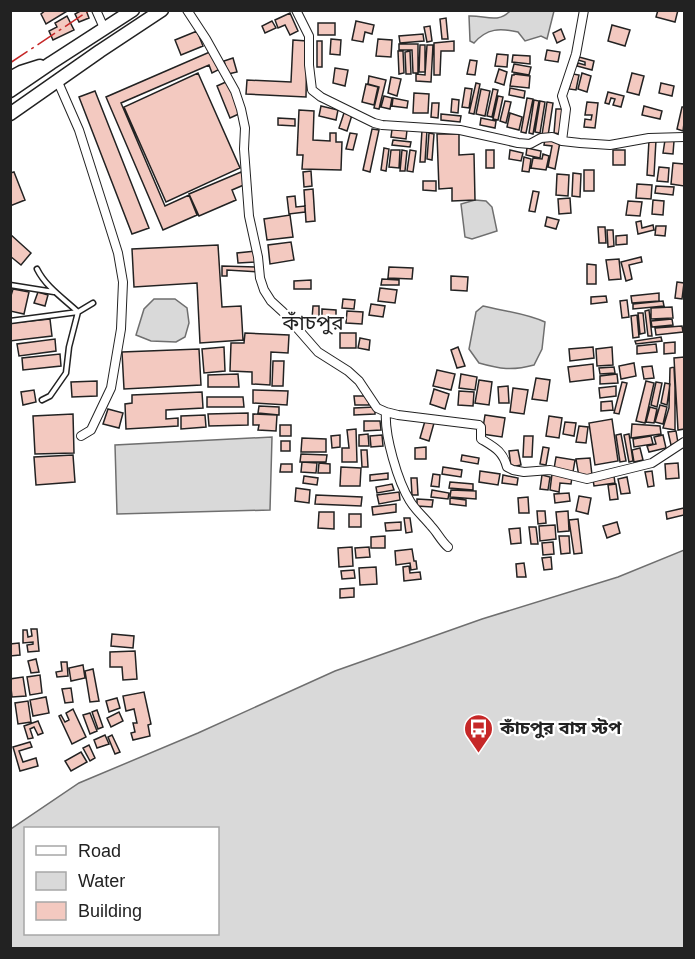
<svg xmlns="http://www.w3.org/2000/svg" width="695" height="959" font-family="Arial,'Noto Sans Bengali',sans-serif">
<style>
.water{fill:#d9d9d9;stroke:#6f6f6f;stroke-width:1.5;fill-rule:evenodd}
.building{fill:#f3c9c0;stroke:#222;stroke-width:1.5}
.lines{fill:none;stroke-linecap:round;stroke-linejoin:round}
.service-casing{stroke:#222;stroke-width:7}
.minor-casing{stroke:#222;stroke-width:10}
.trunk-casing{stroke:#222;stroke-width:15}
.service{stroke:#fff;stroke-width:4}
.minor{stroke:#fff;stroke-width:8}
.trunk{stroke:#fff;stroke-width:12}
.power{stroke:#c62828;stroke-width:1.5;stroke-dasharray:21 4.5 3 4.5;stroke-linecap:butt}
.labels{text-anchor:middle;dominant-baseline:central;stroke-width:4.5;stroke-linejoin:round;paint-order:stroke}
.poi-label{font-size:18px;font-weight:bold;fill:#222;stroke:#fff;text-anchor:start}
.quarter-label{font-size:21px;fill:#222;stroke:#fff}
</style>
<rect width="100%" height="100%" fill="#fff"/>
<path class="water" d="M510 11H554L547 39 541 36 525 41 518 32C500 28 487 28 474 43L470 41 469 16C484 15 498 24 510 11Z
M475 200 486 201 492 207 497 231 472 239 465 237 461 204Z
M154 299H175L187 308 189 323 185 337 176 342 151 341 136 335 144 309Z
M483 306C503 311 526 313 545 322L542 349 534 365C512 371 500 369 479 363L469 349 476 312Z
M272 437 270 510 117 514 115 445Z
M684 550V948H11V829L79 783 198 733 335 671 482 619 618 577ZM218 828V934H26V828Z"/>
<path class="building" d="M46 10H69L46 24 41 14Z
M82 10H86L89 18 79 22 75 14Z
M658 10H678L675 22 656 17Z
M290 13 298 31 290 35 285 25 278 28 275 20Z
M67 16 74 30 53 40 49 31 57 27 55 23Z
M446 18 448 39H442L440 19Z
M272 21 276 28 265 33 262 26Z
M356 21 374 25 372 34 365 32 363 42 352 40Z
M318 23H335V35H318Z
M612 25 630 30 625 46 608 41Z
M430 26 432 41 427 42 424 27Z
M561 29 565 39 557 43 553 33Z
M197 31 203 46 181 55 175 40Z
M423 34 424 41 400 43 399 36Z
M331 39 341 40 340 55 330 54Z
M378 39 392 40 391 57 376 56Z
M293 40 307 41 306 97 246 94 247 80 291 82Z
M317 41H322V67H317Z
M454 41V51H441L440 75H434V43Z
M399 44H418V73H413L412 50H399Z
M420 45H425V72H419Z
M427 45H433L431 82 416 81V74L425 75Z
M547 50 560 52 558 62 545 60Z
M212 51 220 69 212 73 209 65 121 103 165 206 189 195 197 215 163 230 106 97Z
M398 51H403L404 73 399 74Z
M410 51 411 74H406L405 52Z
M497 54 508 55 507 67 495 66Z
M513 55 530 56V64L512 62Z
M579 57 594 61 592 70 577 66 578 63 585 65V62L578 60Z
M233 58 237 72 228 74 224 61Z
M470 60 477 61 475 75 467 74Z
M514 64 531 67 529 75 512 72Z
M335 68 348 70 345 86 333 83Z
M499 69 507 72 504 85 495 82Z
M198 73 240 168 166 202 124 107Z
M582 73 591 76 587 92 578 89Z
M632 73 644 76 639 95 627 92Z
M514 74 530 76 529 88 510 86 512 75H514Z
M573 74 579 75 576 90 569 89Z
M369 76 386 80 379 109 374 108 379 87 368 84Z
M391 77 401 79 397 96 388 93Z
M228 81 241 113 230 118 217 86Z
M476 83 480 84 474 114 469 113Z
M661 83 674 86 672 96 659 93Z
M366 84 378 87 374 105 362 102Z
M465 88 472 89 469 108 462 107Z
M510 88 525 91 524 98 509 95Z
M481 89 490 91 485 116 476 114Z
M493 89 498 90 492 117 487 116Z
M95 91 149 228 132 234 79 97Z
M608 92 624 96 621 107 613 105 615 99 611 98 609 104 605 103Z
M414 93 429 94 428 113H413Z
M384 96 392 98 390 109 381 107Z
M498 96 503 97 498 120 493 119Z
M393 98 408 101 407 108 392 106Z
M527 98 533 99 526 133 521 132Z
M452 99 459 100 458 113 451 112Z
M534 100 539 101 533 134 529 133Z
M505 101 511 102 506 123 500 121Z
M540 101 545 102 540 133 535 132Z
M547 102 553 103 548 136 542 135Z
M587 102 598 103 595 128 584 127 585 119 591 120 592 115H585Z
M432 103H439L438 118 431 117Z
M321 106 338 110 336 120 319 116Z
M644 106 662 111 660 119 642 115Z
M682 107H684V123L683 131 677 129Z
M556 109H563L561 134 554 133Z
M299 110 314 111 313 140 330 141V133H336V142H342L341 170 302 169 303 155H297Z
M344 113 352 115 347 131 339 128Z
M510 113 522 117 519 130 507 127Z
M441 114 461 116 460 122 441 120Z
M278 118 295 119V126L278 125Z
M481 118 496 121 495 128 480 125Z
M372 129 379 130 370 172 363 170Z
M392 129 407 130 406 139 391 137Z
M422 130H427L425 162H420Z
M350 133 357 134 353 150 346 149Z
M429 133 434 134 432 160 427 159Z
M437 134H459V155L474 154 475 200 452 201V188L439 189Z
M545 139 560 142 555 169 548 167 552 146 544 145Z
M393 140 411 142 410 147 392 145Z
M649 140H656L654 176 647 175Z
M665 140 674 141 673 154 663 153Z
M384 148 389 149 386 171 381 170Z
M527 148 541 151 540 158 526 155Z
M391 150H400L399 168 389 167Z
M402 150 407 151 405 171H400Z
M410 150 416 151 413 172 407 171Z
M486 150H494V168H486Z
M510 150 523 153 521 161 509 159Z
M613 150H625V165H613Z
M543 154 549 156 546 170 531 168 533 158 542 159Z
M524 157 531 159 529 172 522 171Z
M673 163 684 164V186L671 184Z
M659 167 669 168 668 182 657 181Z
M584 170H594V191H584Z
M311 171 312 186 304 187 303 172Z
M14 172 25 200 10 206V173Z
M241 172 246 184 232 190 236 200 199 216 189 194Z
M573 173 581 174 580 197 572 196Z
M557 174 569 175 568 196 556 195Z
M423 181H436V191L423 190Z
M637 184 652 185 651 199 636 198Z
M656 186 674 187 673 195 655 193Z
M313 189 315 221 306 222 304 190Z
M533 191 539 192 535 212 529 211Z
M295 196 296 207 305 206V212L289 214 287 197Z
M570 198 571 213 559 214 558 199Z
M653 200 664 201 663 215 652 214Z
M628 201 642 202 640 216 626 215Z
M290 215 293 237 267 240 264 219Z
M547 217 559 220 556 229 545 226Z
M641 221 642 228 653 225 654 230 638 234 636 222Z
M656 226H666L665 236 655 235Z
M598 227H605L606 243H599Z
M607 230H613L614 246 608 247Z
M10 234 31 253 21 265 10 256Z
M627 235V244L616 245V236Z
M291 242 294 260 270 264 268 245Z
M218 245 222 307 241 306 243 340 200 343 197 283 134 287 132 249Z
M256 251 257 262 238 263 237 253Z
M641 257 642 262 629 265 632 279 626 281 621 262Z
M619 259 621 279 609 280 606 260Z
M587 264 596 265V284H587Z
M222 266 259 267 258 272 227 270V276H222Z
M389 267 413 268 412 279 388 278Z
M451 276 468 277 467 291 451 290Z
M382 279 399 280V285H381Z
M311 280V289H294V281Z
M677 282 684 283 682 299 675 298Z
M380 288 397 290 395 303 378 301Z
M13 289 29 292 24 314 10 311V299Z
M38 292 48 295 45 306 34 303Z
M659 293V301L632 303 631 296Z
M606 296 607 302 591 304V297Z
M343 299 355 300 354 309 342 308Z
M627 300 629 317 622 318 620 301Z
M663 301 664 306 633 309V304Z
M371 304 385 306 383 317 369 315Z
M313 306H319V320L312 319Z
M672 307 673 318 651 319V308Z
M322 309 336 310V319H322Z
M649 310 652 336H648L645 311Z
M347 311 363 312 362 324 346 323Z
M638 313H643L645 333 640 334Z
M637 315 639 337 633 338 631 316Z
M50 319 52 336 10 341V323Z
M672 319 673 325 652 327 651 321Z
M682 326 683 332 656 335 655 328Z
M245 333 289 335 288 353 271 352 270 385 252 384V372L230 371 231 343H244Z
M340 333H356V348H340Z
M661 337 662 341 636 344 635 341Z
M360 338 370 340 369 350 358 348Z
M55 339 56 351 19 356 17 344Z
M675 342V353L664 354V343Z
M656 344 657 352 637 354V346Z
M224 347 225 371 204 373 202 349Z
M458 347 465 366 457 368 451 350Z
M593 347 594 358 570 361 569 349Z
M612 347 613 365 597 366 596 349Z
M199 349 201 385 124 389 122 352Z
M60 354 61 366 23 370 22 358Z
M684 357V429L678 430 674 358Z
M273 361H284L283 386H272Z
M634 363 636 376 621 379 619 366Z
M593 364 594 379 570 382 568 367Z
M652 366 654 378 644 379 642 367Z
M614 367 615 373 600 374 599 368Z
M674 367 675 388V430L663 428 669 408 670 368Z
M437 370 455 374 451 390 433 386Z
M238 374 239 387H208V375Z
M461 374 477 377 475 390 459 388Z
M617 374 618 383 600 384V376Z
M536 378 550 380 547 401 532 399Z
M479 380 492 382 489 405 475 403Z
M97 381V396L72 397 71 382Z
M646 381 654 383 645 423 636 421Z
M622 382 627 383 619 414 614 413Z
M656 382 662 383 657 407 651 405Z
M665 383 670 384 667 405 661 403Z
M508 386 509 403H499L498 387Z
M616 386V396L600 398 599 388Z
M513 388 528 390 524 414 510 412Z
M434 389 449 394 445 409 430 404Z
M34 390 36 402 23 405 21 392Z
M253 390 288 391 287 405 253 403Z
M459 391 474 392 473 406 458 405Z
M202 392 203 408 166 410V419L178 418V426L126 429 125 404 132 403V395Z
M354 396H368L369 405H355Z
M207 397H243L244 407H207Z
M612 401 613 410 601 411V402Z
M660 405 667 407 663 424 655 422Z
M259 406 279 407V415L258 413Z
M375 407V414L354 415V408Z
M650 407 657 409 654 423 646 422Z
M108 409 123 413 119 428 103 424Z
M248 413V425L209 426 208 414Z
M73 414 74 453 35 454 33 416Z
M253 414 277 415 276 431 258 430 259 425H253Z
M205 415 206 427 181 429V416Z
M485 415 505 418 502 437 482 434Z
M549 416 562 418 559 438 546 436Z
M612 419 618 461 595 465 589 423Z
M364 421H380L381 430 364 431Z
M425 421 434 423 429 441 420 438Z
M565 422 576 423 574 436 563 434Z
M632 424 660 426 661 434 631 438Z
M280 425H291V436H280Z
M579 426 588 427 586 443 576 442Z
M356 429 357 462H342V448H349L347 430Z
M676 431 678 443 671 445 668 432Z
M368 434 369 446H359V435Z
M621 434 626 461 620 462 616 435Z
M629 434 633 461 629 462 624 435Z
M340 435V447L332 448 331 436Z
M382 435 383 446 371 447 370 436Z
M663 435 666 448 649 452 647 446 656 444 654 437Z
M524 436H533L532 457H523Z
M651 436 653 444 634 447 633 439Z
M302 438 326 439V452H301Z
M281 441H290V451H281Z
M426 447V459H415V448Z
M543 447 549 448 546 465 540 464Z
M640 448 643 460 634 462 632 450Z
M361 450H367L368 467H362Z
M518 450 521 465 511 467 509 451Z
M301 454 327 455 326 462H300Z
M73 455 75 482 36 485 34 457Z
M462 455 479 458 478 464 461 461Z
M556 457 575 460 573 472 554 469Z
M590 458 592 475 579 477 576 459Z
M302 462 317 463 316 473 301 472Z
M319 463 330 464V473H318Z
M678 463 679 478 666 479 665 464Z
M281 464H292V472H280Z
M341 467 361 468 360 486H340Z
M443 467 462 470 461 477 442 474Z
M480 471 500 474 498 485 479 482Z
M652 471 654 486 648 487 645 472Z
M388 473V479L370 481V475Z
M433 474 440 475 439 487 431 486Z
M552 474 572 477 571 484 560 483 559 492 550 490Z
M503 475 518 478 517 485 502 483Z
M542 475 550 477 548 490 540 489Z
M304 476 318 478 317 485 303 483Z
M614 476 615 483 594 486 593 479Z
M627 477 630 493 621 494 618 479Z
M411 478H417L418 495H412Z
M450 482 473 484V490L449 488Z
M392 484 394 490 377 493 376 487Z
M616 484 618 499 610 500 608 485Z
M296 488 310 490 309 503 295 501Z
M432 490 449 493 448 499 431 497Z
M451 490 476 491V499L450 497Z
M399 492 400 500 379 504 377 495Z
M569 493 570 501 555 503 554 494Z
M316 495 362 497 361 506 315 504Z
M579 496 591 498 588 514 576 511Z
M528 497 529 513H519L518 498Z
M450 498 466 500V506L450 504Z
M417 499 433 500 432 507 417 506Z
M396 504V512L373 515 372 507Z
M684 508V515L667 519 666 512Z
M537 511H545L546 523 538 524Z
M568 511 569 531 558 532 556 512Z
M319 512H334V529L318 528Z
M349 514H361V527H349Z
M404 518H410L412 532 406 533Z
M578 519 582 553 574 554 569 520Z
M401 522V530L386 531 385 523Z
M617 522 620 533 607 538 603 526Z
M555 525 556 539 540 541 539 526Z
M529 527H536L538 544H531Z
M520 528 521 543 511 544 509 529Z
M385 536V548H371V537Z
M559 536H569L570 553 561 554Z
M553 542 554 554 543 555 542 543Z
M352 547 353 566 339 567 338 548Z
M369 547 370 557 356 558 355 548Z
M412 549 414 561H416L417 569 411 570 410 563 396 565 395 551Z
M551 557 552 569 544 570 542 558Z
M524 563 526 577H517L516 564Z
M409 566 410 573 420 572 421 579 404 581 403 567Z
M376 567 377 584 360 585 359 568Z
M354 570 355 578 342 579 341 571Z
M354 588V597L340 598V589Z
M31 629H37L39 651 28 652 27 645 33 644V642L23 643V630H27L28 637 32 636Z
M112 634 134 636 133 648 111 646Z
M19 643 20 655 10 656V644Z
M135 651 137 679 123 680 122 667H110V652Z
M36 659 39 672 31 673 28 661Z
M61 662H67L68 676 57 677 56 672 62 671Z
M83 665 85 678 71 681 69 668Z
M93 669 99 701 90 702 85 671Z
M40 675 42 693 30 695 27 677Z
M23 677 26 696 12 697 10 679Z
M71 688 73 702 65 703 62 689Z
M144 692 151 724 148 725 150 736 133 740 131 733 135 732 133 723H137L134 709 126 711 123 696Z
M46 697 49 713 33 716 30 700Z
M117 698 120 708 109 712 106 701Z
M28 701 31 722 18 724 15 703Z
M73 709 86 737 72 744 59 716 61 715 65 722 69 720 66 713Z
M97 710 103 727 98 729 92 712Z
M119 712 123 721 111 727 107 718Z
M90 713 97 731 90 734 83 715Z
M38 721 43 733 38 735 34 727 30 729 33 738 28 739 24 726Z
M105 735 109 744 97 748 94 740Z
M112 735 120 752 115 754 108 737Z
M30 742 32 747 19 751 23 762 36 758 38 766 20 771 13 747Z
M89 745 95 758 90 761 83 748Z
M81 752 87 762 71 771 65 761Z"/>
<g class="lines">
<defs>
<path id="service" d="M37 269C46 287 63 298 78 312L69 347 66 373 50 396 42 400
M10 285 54 292
M10 321 78 312 93 303"/>
<path id="minor" d="M96 10 104 28
M187 10 206 39 235 91 241 109 245 128 244 149 249 216 258 257 260 278 264 290 271 301 283 312 318 352 348 371 359 381 377 408 386 412 398 415 479 425 481 427V439C494 447 503 451 507 467L513 470 524 472 550 470 587 479 652 463 684 442
M296 10 309 36V65L312 90 321 97 374 123 382 125 460 130 518 143 530 144 541 138 552 137 562 141 580 143 610 145 649 138 684 137
M58 82 79 130 107 218 118 253 123 282 121 329 111 388 91 430 81 436
M562 141 566 109 562 96 576 54 584 10
M386 412C384 435 398 482 410 501 416 511 424 517 431 526 437 532 441 541 448 547"/>
<path id="trunk" d="M10 78 21 72 40 66
M10 91 51 63 133 10
M10 114 100 51 162 10"/>
</defs>
<use href="#service" class="service-casing"/>
<use href="#minor" class="minor-casing"/>
<use href="#trunk" class="trunk-casing"/>
<use href="#service" class="service"/>
<use href="#minor" class="minor"/>
<use href="#trunk" class="trunk"/>
<path class="power" d="M10 63 90 10"/>
</g>
<defs>
<symbol id="bus-pin" viewBox="-11 -11 22 30"><path d="M0 17L-7.5 6A9.5 9.5 0 1 1 7.5 6Z" fill="#c62828" stroke="#fff"/><path d="M-5-6H5V4H4V6H2V4H-2V6H-4V4H-5ZM-3.5-4V0h7V-4ZM-3.5 1.2v1.5H-2V1.2ZM2 1.2v1.5H3.5V1.2Z" fill="#fff"/></symbol>
</defs>
<g fill-rule="evenodd">
<use href="#bus-pin" x="462" y="712" width="33" height="45"/>
</g>
<g class="labels">
<g class="poi-label">
<text x="500" y="728">কাঁচপুর বাস স্টপ</text>
</g>
<g class="quarter-label">
<text x="313" y="322">কাঁচপুর</text>
</g>
</g>
<rect width="695" height="959" fill="none" stroke="#222222" stroke-width="24"/>
<rect x="24" y="827" width="195" height="108" fill="#ffffff" stroke="#a7a7a7" stroke-width="1.5"/>
<rect x="36" y="846" width="30" height="9" fill="#ffffff" stroke="#a7a7a7" stroke-width="1.5"/>
<text x="78" y="857" font-size="18" fill="#222222">Road</text>
<rect x="36" y="872" width="30" height="18" fill="#d9d9d9" stroke="#a7a7a7" stroke-width="1.5"/>
<text x="78" y="887" font-size="18" fill="#222222">Water</text>
<rect x="36" y="902" width="30" height="18" fill="#f3c9c0" stroke="#a7a7a7" stroke-width="1.5"/>
<text x="78" y="917" font-size="18" fill="#222222">Building</text>
</svg>
